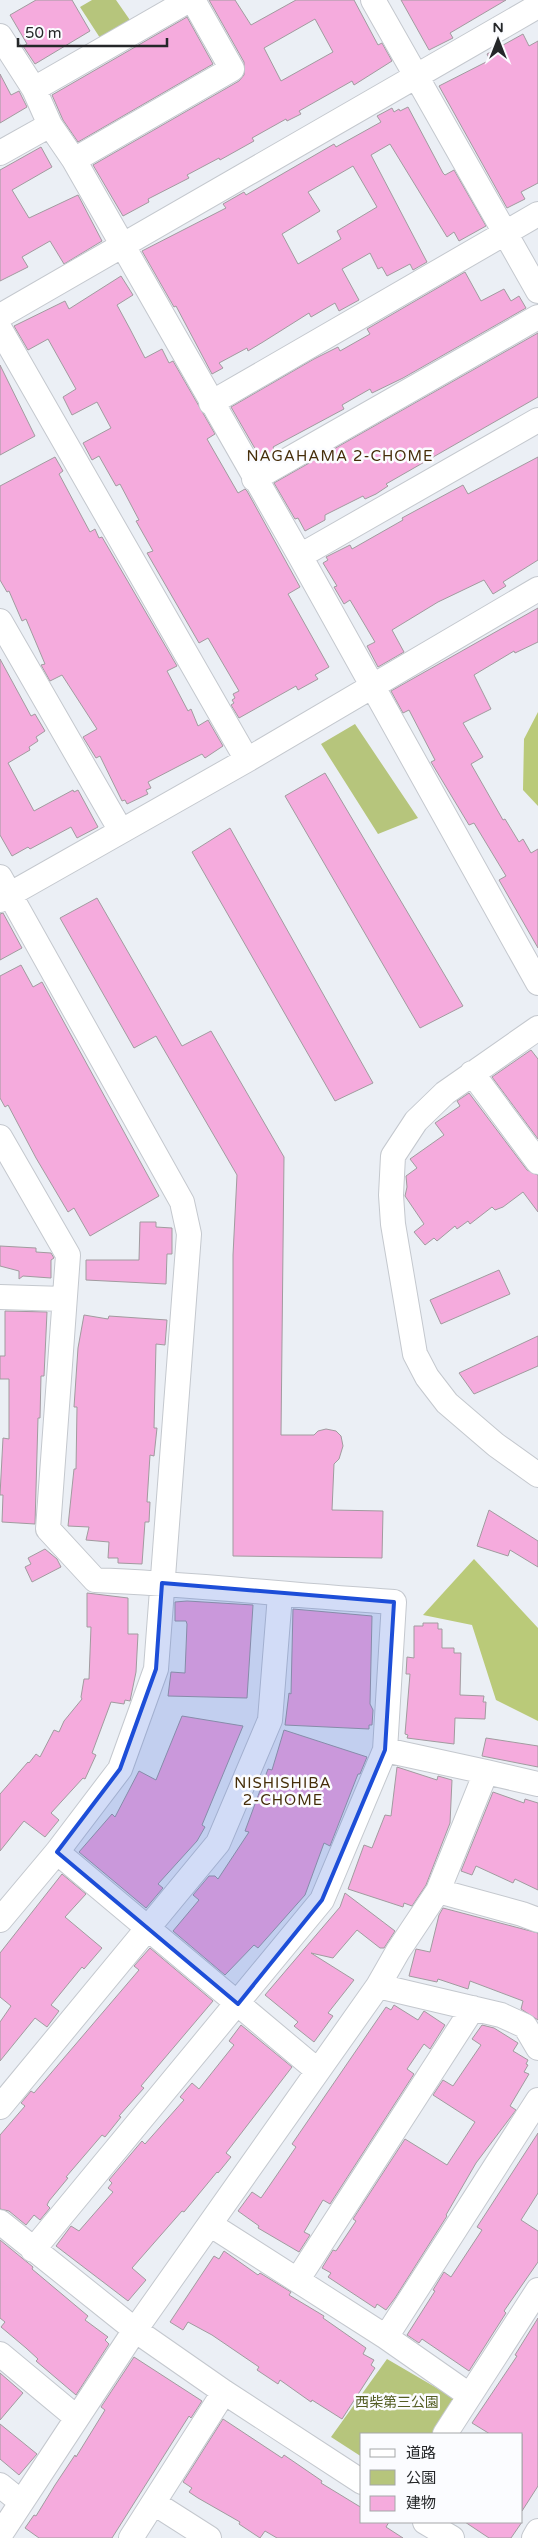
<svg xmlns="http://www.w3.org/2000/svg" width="538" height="2538" font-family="'Varela Round','Noto Sans JP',sans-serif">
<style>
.green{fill:#b6c57c}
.forest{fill:#baca79}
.building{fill:#f5abdd;stroke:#a19b9f;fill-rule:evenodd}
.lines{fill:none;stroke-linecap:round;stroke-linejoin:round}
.minor-casing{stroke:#c4c8ce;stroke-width:26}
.minor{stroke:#fff;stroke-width:24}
.marked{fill:#1d4ed8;fill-opacity:0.2;stroke:#1d4ed8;stroke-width:4;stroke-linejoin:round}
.labels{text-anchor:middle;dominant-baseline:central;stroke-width:5;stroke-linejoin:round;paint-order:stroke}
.park-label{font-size:14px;fill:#535d23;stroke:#fbfcff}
.neighbourhood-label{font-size:15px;letter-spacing:1px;fill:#452d09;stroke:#fbfcff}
</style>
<rect width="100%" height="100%" fill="#ebeff5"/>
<path class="green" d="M92 0H116L132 23 102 41 80 7Z
M355 724 418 818 378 834 321 744Z
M387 2359 459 2401 435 2434H362V2457L331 2437Z"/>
<path class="forest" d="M538 712V806L523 790 524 739Z
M474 1559 538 1628V1721L496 1700 472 1625 423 1615Z"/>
<path class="building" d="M36 0H72L90 31 35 64 23 46 27 44 10 15Z
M209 0H235L251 25 296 0H354L378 45 382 43 392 61 354 85 352 81 299 111 301 114 287 121 286 119 252 138 254 141 220 160 219 158 187 175 189 178 148 199 149 202 123 216 93 165 239 81 244 75V62ZM315 19 333 52 281 81 264 48Z
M401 0H506L450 33 453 38 429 50Z
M187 17 213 64 78 142 63 120 52 95Z
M523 34 529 46 538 41V183L521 192 525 199 507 208 439 86 490 60 487 54Z
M0 74 11 95 19 91 27 107 0 123Z
M408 107 443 173 445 175 454 170 486 226 459 241 454 232 447 237 390 144 371 155 427 262 413 270 410 264 387 276 382 267 378 269 370 253 342 269 359 300 339 311 335 303 311 317 309 313 263 342 248 351 247 348 219 363 223 368 212 374 176 306 174 307 142 251 226 208 223 204 244 192 246 195 334 144 336 147 381 122 377 116 392 108 394 112 399 109 400 111ZM353 166 377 207 337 231 341 239 298 264 282 234 320 211 308 192Z
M41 147 52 167 12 190 29 218 78 195 102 241 64 264 50 241 22 257 28 267 0 281V170Z
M465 272 481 301 504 289 511 301 519 296 526 308 403 378 372 393 370 389 342 405 344 409 273 447 275 451 261 459 231 407 314 359 338 347 340 351 370 334 367 329Z
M121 276 133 295 117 305 130 329 145 358 162 349 169 363 173 361 215 434 207 439 238 493 245 489 247 491 300 587 288 594 329 667 315 675 318 679 298 690 296 686 239 718 231 705 234 703 232 700 235 698 233 694 239 691 208 638 199 643 147 553 153 551 136 521 139 520 120 484 116 486 99 456 92 460 83 443 111 428 97 402 72 415 63 397 76 389 48 339 28 350 14 326 65 301 69 309Z
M538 333V397L386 484 388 486 376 494 365 499 363 496 325 515V520L305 531 298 518 295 519 274 483Z
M0 365 35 436 0 455Z
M55 457 63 471 59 474 90 532 95 529 99 538 102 537 177 666 167 671 188 711 191 709 198 726 208 720 223 746 205 758 202 754 148 782 151 788 146 790 148 794 127 804 125 800 122 801 100 756 96 758 83 737 97 729 62 675 50 681 41 665 45 664 26 619 22 621 9 591 7 592 0 580V486Z
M538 457V560L503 582 506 586 493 594 484 580 438 602 392 630 404 652 378 667 367 646 375 642 350 600 344 604 334 587 337 586 323 563 328 560 326 557 350 545 352 549 403 520 402 518 463 485 468 494Z
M538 608V642L515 653 514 651 474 675 491 709 463 723 483 757 471 764 503 820 505 819 519 842 523 839 531 853 538 849V948L499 880 506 876 474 823 469 825 431 762 435 760 409 710 403 713 391 691Z
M0 659 31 716 35 714 45 731 36 737 38 741 29 747 30 750 8 763 34 811 73 790 74 792 78 790 98 827 77 838 71 827 30 849 28 847 12 856 0 835Z
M325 773 463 1006 420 1028 285 796Z
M230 828 373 1083 335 1101 192 852Z
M97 898 182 1046 211 1031 284 1157 281 1435H314L318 1431 326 1429 336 1431 341 1436 343 1446 339 1459 334 1464 332 1510 383 1511 382 1558 233 1556V1255L237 1175 156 1036 134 1048 60 918Z
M3 913 22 948 0 960V914Z
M21 965 33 987 42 982 159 1196 90 1236 74 1208 68 1212 36 1158 8 1105 5 1107 0 1098V976Z
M531 1050 538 1059V1139L492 1077Z
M469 1093 527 1170 538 1175V1212L523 1192 503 1207 495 1210 492 1207 470 1224 468 1221 457 1229 455 1226 437 1241 434 1238 425 1245 414 1232 424 1224 405 1196 407 1187 406 1176 417 1168 410 1159 444 1135 435 1123 460 1106 457 1101Z
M140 1222H156V1227L172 1228V1254H167L166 1284 86 1280V1260H139Z
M0 1246 36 1248V1252L51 1253 54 1258 51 1260V1278L23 1276 19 1279V1271L0 1266Z
M499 1270 510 1294 441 1324 430 1300Z
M5 1311 47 1312 44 1376H41L40 1418H38L35 1524 2 1522 3 1495H0L3 1438 9 1439V1379H0V1356H5Z
M84 1315 108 1319 109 1316 167 1320 165 1345 156 1344 154 1428H157L154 1456 150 1455 147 1502H150L149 1522H145L142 1564 118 1563V1558H108L109 1542 86 1540 89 1527 68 1526 74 1469H76L77 1407H74L78 1348Z
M538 1336V1366L474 1394 459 1373Z
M489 1510 538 1541V1567L510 1550 508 1556 477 1546Z
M45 1549 57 1559 61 1567 32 1582 25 1567 31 1564 28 1558Z
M87 1593 128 1598V1634H138L136 1672 130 1701 125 1700 124 1704 111 1702 92 1753 96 1755 85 1779 83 1778 51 1813 59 1820 45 1837 24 1821 0 1851V1794L28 1762 29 1763 36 1754 40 1757 54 1730 59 1732 64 1721 82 1699 81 1697 84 1679H89L91 1627H87Z
M187 1601 253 1605 247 1698 168 1696 171 1672 185 1673 187 1624 186 1621H175V1602Z
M293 1609 372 1616 370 1704 373 1710 372 1725H369V1729L285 1725 289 1693 291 1694Z
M423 1623H438V1629H442V1648H454V1653H461L460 1695 484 1696 483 1702H486L485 1719 455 1718 454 1744 407 1738 408 1735 405 1734 410 1674H406L407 1657 414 1658V1626H423Z
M182 1716 243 1726 202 1825 205 1827 197 1841 158 1884 163 1888 146 1908 79 1852 112 1814 115 1817 139 1771 156 1780Z
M284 1730 367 1757 360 1774H358L330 1846 324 1843 305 1895 258 1948 254 1945 225 1975 173 1931 199 1900 193 1895 209 1876H215L218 1879 249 1832 245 1831 268 1769 272 1770Z
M486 1738 538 1746V1767L482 1756Z
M397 1767 437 1780 438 1776 452 1780 450 1823 426 1885 412 1906 404 1903 403 1907 348 1889 364 1845 372 1848 385 1815 391 1816Z
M493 1792 524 1803 525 1799 538 1803V1890L515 1879 513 1883 476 1866 472 1875 461 1871Z
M62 1874 86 1894 65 1917 102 1948 84 1969 82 1967 51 2005 59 2011 47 2027 35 2018 0 2061V2022L11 2006 0 1997V1953Z
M345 1893 395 1931 384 1948H380L357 1930 333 1958 311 1953 354 1980 328 2013 333 2016 314 2042 294 2026 298 2022 265 1995 340 1907Z
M443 1908 538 1933V2020L521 2009 523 2001 470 1981 468 1989 438 1979 437 1982 409 1976 416 1949 430 1952 439 1915Z
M150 1948 213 2001 141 2086 144 2088 119 2116 121 2117 105 2137 102 2135 66 2177 68 2178 49 2201 47 2205 50 2208 40 2220 34 2215 26 2225 9 2211 0 2209V2135L25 2106 21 2103 31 2091 34 2093 139 1970 134 1966Z
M394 2005 418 2020 424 2011 445 2025 430 2049 424 2044 407 2069 414 2074 330 2204 323 2200 304 2232 310 2235 299 2252 258 2228 259 2226 238 2211 252 2192 261 2198 296 2147 292 2144 386 2007 391 2010Z
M241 2025 292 2067 226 2153 231 2157 218 2173 217 2172 184 2212 182 2211 132 2268 146 2280 128 2301 56 2246 71 2226 79 2231 113 2192 108 2188 112 2183 109 2180 142 2141 145 2144 184 2100 180 2097 192 2083 199 2089 234 2045 229 2041Z
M482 2025 494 2028 518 2043 513 2051 528 2060 526 2064 528 2065 524 2072 529 2074 510 2106 516 2110 476 2163 446 2215 447 2216 395 2298 386 2310 377 2304 375 2308 328 2277 331 2273 322 2268 333 2250 336 2251 356 2221 353 2219 405 2139 447 2165 475 2122 433 2095 443 2080 453 2086 481 2045 472 2039Z
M538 2133V2193L521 2220 538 2231V2262L504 2311 506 2313 469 2371 422 2339 419 2343 407 2335 435 2291 433 2290 444 2272 451 2277 482 2230 477 2227Z
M0 2240 33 2267 32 2269 88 2316 85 2320 108 2337 105 2340 109 2344 76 2395 36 2361 38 2359 26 2348 1 2327 5 2322 0 2318Z
M224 2251 258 2275 260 2273 291 2292 289 2295 324 2316 323 2318 366 2348 363 2354 374 2360 371 2365 375 2368 342 2419 312 2400 311 2402 280 2380 278 2384 257 2370 259 2367 212 2335 188 2322 183 2330 170 2322 214 2256 219 2259Z
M538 2318V2486L522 2511V2434H490L472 2423 517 2356 515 2355Z
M134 2357 202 2401 191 2418 189 2416 112 2538H39L25 2528 34 2515 36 2516 55 2485 75 2455 76 2457 105 2410 101 2407Z
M0 2373 23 2393 0 2420Z
M223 2419 282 2458 284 2455 322 2481 321 2483 362 2508V2522H389L386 2527 403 2538H277L265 2531 260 2538 239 2524 240 2522 198 2498 189 2492 192 2488 183 2482Z
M0 2424 37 2454 19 2475 0 2459Z
M465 2522H522L511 2538H489Z"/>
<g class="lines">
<defs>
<path id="minor" d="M373 0 538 291
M0 36 34 89 50 125 74 160 300 556 538 983
M34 89 189 0
M0 153 50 125
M74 160 232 69 193 0
M0 316 538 6
M0 329 247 760
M211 403 538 214
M254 479 538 317
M300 556 538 420
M0 621 121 831
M0 877 182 1202 189 1234 156 1669 120 1769 57 1852 0 1920
M0 900 247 760 538 589
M538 1028 445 1093 416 1121 393 1156 391 1195 393 1224 415 1354 427 1377 447 1403 496 1445 538 1475
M472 1073 538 1162
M0 1137 68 1255 48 1529 95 1580C195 1584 294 1596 394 1602L385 1750 322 1900 33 2250
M0 1297 64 1299
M486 1772 538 1784
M57 1852 318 2071
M438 1891 522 1914 538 1920
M378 1986 501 2015 525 2026 538 2048
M0 2107 218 1843 270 1720 280 1595
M0 2222 135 2330 224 2392 362 2482
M211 2225 386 2337 538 2100
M298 2279 473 2008
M386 2337 469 2395
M0 2354 77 2418
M445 2434 538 2290
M0 2485 21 2502
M154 2503 209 2538
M425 2522 452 2538
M0 2535 135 2330 378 1986 398 1951 438 1891 486 1772 385 1750
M131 2538 224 2392
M534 2538 538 2531"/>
</defs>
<use href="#minor" class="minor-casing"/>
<use href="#minor" class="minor"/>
</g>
<path class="marked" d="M162 1583 394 1602 385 1750 322 1900 238 2004 57 1852 120 1769 156 1669Z"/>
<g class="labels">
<g class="park-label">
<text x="397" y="2402">西柴第三公園</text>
</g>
<g class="neighbourhood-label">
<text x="340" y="456">NAGAHAMA 2-CHOME</text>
<text x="283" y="1783">NISHISHIBA<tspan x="283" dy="17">2-CHOME</tspan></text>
</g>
</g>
<rect x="360" y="2433" width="162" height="90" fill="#fbfcff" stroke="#a5a7a9"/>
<rect x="370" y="2449" width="25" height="8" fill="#ffffff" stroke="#a5a7a9"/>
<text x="406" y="2458" font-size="15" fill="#252729">道路</text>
<rect x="370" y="2470" width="25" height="15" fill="#b6c57c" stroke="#a5a7a9"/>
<text x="406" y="2483" font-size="15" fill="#252729">公園</text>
<rect x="370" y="2496" width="25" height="15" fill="#f5abdd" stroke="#a5a7a9"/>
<text x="406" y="2508" font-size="15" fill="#252729">建物</text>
<g transform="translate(498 40)" stroke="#fbfcff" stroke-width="4" paint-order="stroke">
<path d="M0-4L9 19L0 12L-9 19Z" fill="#252729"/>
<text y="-8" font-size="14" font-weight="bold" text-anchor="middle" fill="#252729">N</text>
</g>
<path d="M18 38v8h149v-8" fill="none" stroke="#252729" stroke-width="2.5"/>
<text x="25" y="38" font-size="15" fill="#252729" stroke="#fbfcff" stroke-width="4" paint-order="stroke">50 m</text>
</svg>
